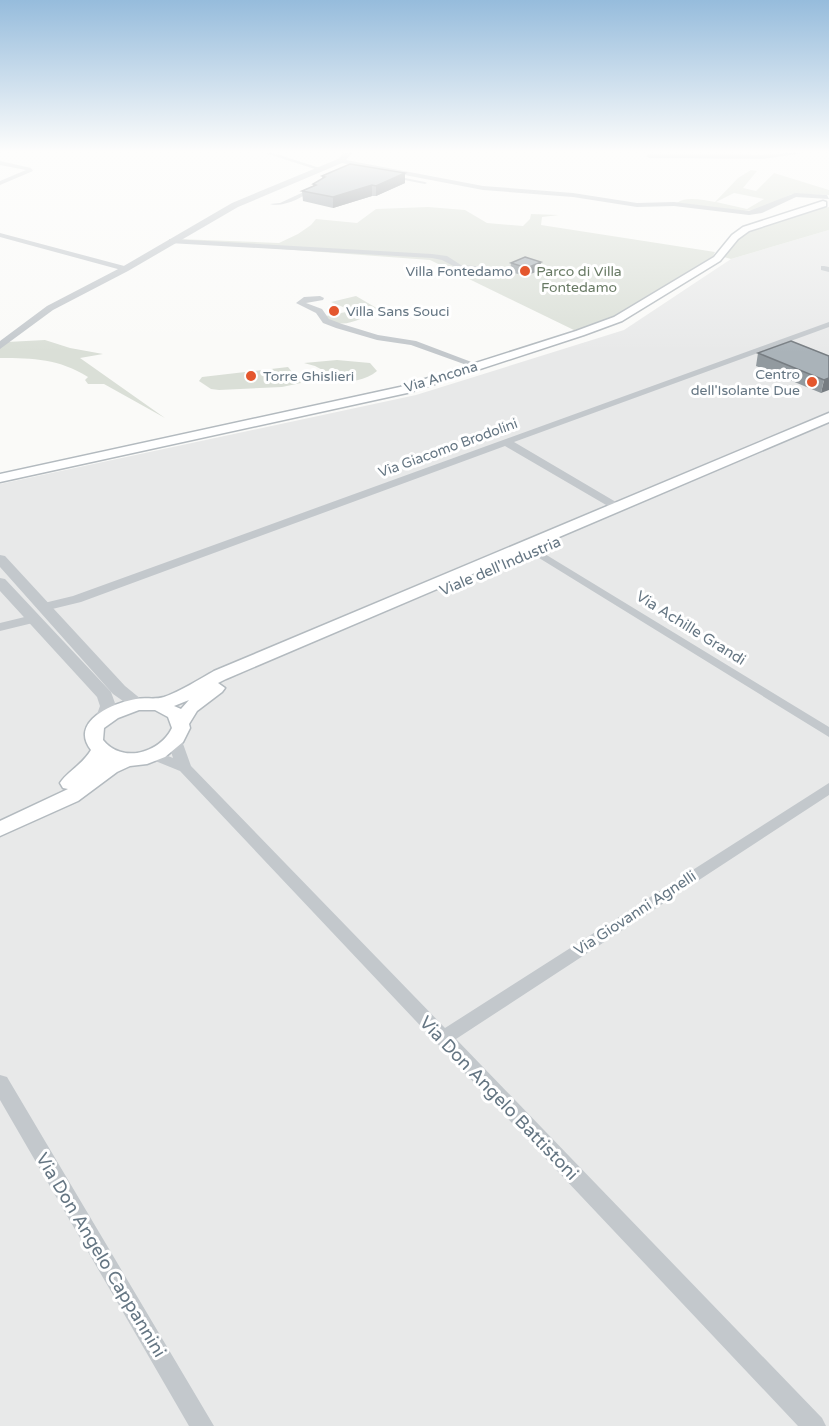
<svg xmlns="http://www.w3.org/2000/svg" width="829" height="1426" font-family="'Varela Round',sans-serif">
<style>
.built{fill:#e8e9e9}
.green{fill:#dadfd7;fill-rule:evenodd}
.lines{fill:none;stroke-linecap:round;stroke-linejoin:round}
.secondary-casing{stroke:#b3babf;stroke-width:3}
.pedestrian{fill:#c3c8cc;fill-rule:evenodd}
.minor{fill:#c3c8cc;fill-rule:evenodd}
.tertiary{fill:#c3c8cc;fill-rule:evenodd}
.secondary{fill:#fff;fill-rule:evenodd}
.wall{fill:#929a9f}
.shaded-wall{fill:#777d82}
.building{fill:#aab3b9;stroke:#777d82;stroke-width:1.5}
.poi-dot{fill:#e4572e;stroke:#fff;stroke-width:2}
.labels{text-anchor:middle;dominant-baseline:central;stroke-width:6;stroke-linejoin:round;paint-order:stroke}
.far-poi-label{font-size:14px;fill:#657683;stroke:#fff;text-anchor:end}
.far-park-label{font-size:14px;fill:#687a64;stroke:#fff}
.far-street-label{font-size:14px;fill:#657683;stroke:#fff}
.street-label{font-size:15px;fill:#657683;stroke:#fff}
.near-street-label{font-size:18px;fill:#657683;stroke:#fff}
</style>
<rect width="100%" height="100%" fill="#fafaf8"/>
<path class="built" d="M829 230V1426H0V484L416 395 624 330 731 259Z"/>
<path class="green" d="M751 170 757 171 743 188 756 191 774 173 829 190V195L792 194 757 210 743 211 677 203C686 196 703 200 715 202L738 178ZM734 193 764 199 747 209 716 202Z
M428 207 465 210 487 223 523 226 530 219 531 214 559 215 542 217 541 225 715 252 712 258 614 318 578 332 430 260 172 241 178 239 279 243 298 234 311 225 316 219 357 223 376 209Z
M829 207V230L731 259 724 257 741 236 750 230 814 209Z
M356 296 380 310C364 317 339 333 326 316L346 312 343 307 331 302Z
M45 340 70 348 103 354 80 358 165 418 104 384H88L85 380 88 377C59 359 34 358 0 358V348L7 342Z
M337 360 370 363 377 371C363 383 339 383 321 382L328 378 330 374 315 366 304 363Z
M288 367 301 383 282 387 219 390 211 389 199 381 202 377Z"/>
<g class="lines">
<defs>
<path id="secondary" d="M823 201 826 202V206L749 231 738 239 720 261 622 321 584 335 407 393 0 482V474L400 387 576 331 614 317 714 257 732 235 743 227Z
M829 413V422L226 679 218 683 225 688 222 692 197 711 189 724 190 728 183 742 165 757 147 764 130 766 117 772 78 801 0 836V821L68 789 63 788 60 783C67 772 82 765 91 750 69 722 112 703 136 699 146 697 154 700 164 697 181 691 198 680 214 671ZM189 700 181 709 174 706ZM139 710H155L168 717 172 728C160 753 122 764 103 740L104 728 118 718Z"/>
</defs>
<use href="#secondary" class="secondary-casing"/>
<path class="pedestrian" d="M395 176 425 182 427 183 425 184 394 178Z
M310 189 314 190C302 197 284 208 270 204L280 203Z"/>
<path class="minor" d="M265 153H273L323 169 318 170Z
M787 153H803L763 159 649 158 646 156 649 154 763 155Z
M0 161 31 168 33 171 0 185V181L26 170 0 165Z
M0 233 128 267 129 269 125 271 0 237Z
M172 239 432 254 447 256 461 265 502 268 506 270 502 272 459 269 442 260 432 258 169 243V239Z
M824 266 829 267V272L821 270V266Z
M320 296 324 298 323 300 306 303 322 309 329 319 342 324 378 335 416 341 482 366 475 368 411 345 377 340 336 328 323 323 316 313 296 303 304 297Z
M829 322V327L514 442 621 505V509H613L505 446 81 602 44 611 38 607 40 604 73 596Z
M535 548 829 727V737L531 553 529 551Z
M33 615 37 616 39 619 37 622 0 631V623Z
M175 737 182 741 191 766 445 1028 829 783V795L456 1039 822 1418 826 1426H798L180 771 148 758 146 755 153 750 173 758 168 741Z
M0 1075 7 1077 214 1426H189L0 1100Z"/>
<path class="tertiary" d="M344 153H352L346 160 483 186 573 193 637 203 674 202 749 211 795 193 827 195 829 199 796 197 762 213 749 215 674 206 637 207 573 197 483 190 342 163 238 207 128 271 53 310 0 349V341L47 306 122 267 232 203 338 159Z
M0 555 5 556 125 686 147 704 145 708H133L113 694 0 567Z
M0 578 5 579 111 692 116 706 110 721H98L96 717 100 706 97 697 0 591Z"/>
<use href="#secondary" class="secondary"/>
</g>
<path class="wall" d="M322 176 405 183 376 196H372L333 208 303 201 302 191 313 186V184L322 179Z
M511 263 540 270 526 276 510 272Z
M758 353 829 356 821 393 756 366Z"/>
<path class="shaded-wall" d="M405 173V183L376 196V186Z
M372 185V196L333 208V197Z
M541 262 540 270 526 276 527 268Z
M829 378V390L821 393 824 380Z"/>
<path class="building" d="M350 164 405 173 376 186 372 185 333 197 302 191 316 185 313 184 325 177 322 176Z
M525 257 541 262 527 268 511 263Z
M791 341 829 356V378L824 380 758 353Z"/>
<linearGradient id="sky" x2="0" y2="1"><stop stop-color="#96bcdc"/><stop offset="0.43" stop-color="#fdfdfc"/><stop offset="1" stop-color="#fdfdfc" stop-opacity="0"/></linearGradient>
<rect width="829" height="352" fill="url(#sky)"/>
<g class="poi-dot">
<circle cx="525" cy="271" r="6"/>
<circle cx="334" cy="311" r="6"/>
<circle cx="251" cy="376" r="6"/>
<circle cx="812" cy="382" r="6"/>
</g>
<g class="labels">
<g class="far-poi-label">
<text x="513" y="271">Villa Fontedamo</text>
<text x="346" y="311" text-anchor="start">Villa Sans Souci</text>
<text x="800" y="374">Centro<tspan x="800" dy="16">dell'Isolante Due</tspan></text>
<text x="263" y="376" text-anchor="start">Torre Ghislieri</text>
</g>
<g class="far-park-label">
<text x="579" y="271">Parco di Villa<tspan x="579" dy="16">Fontedamo</tspan></text>
</g>
<g class="far-street-label">
<text transform="translate(441 377) rotate(-17)">Via Ancona</text>
<text transform="translate(448 448) rotate(-20)">Via Giacomo Brodolini</text>
</g>
<g class="street-label">
<text transform="translate(500 566) rotate(-23)">Viale dell'Industria</text>
<text transform="translate(691 628) rotate(32)">Via Achille Grandi</text>
<text transform="translate(635 913) rotate(-33)">Via Giovanni Agnelli</text>
</g>
<g class="near-street-label">
<text transform="translate(499 1098) rotate(46)">Via Don Angelo Battistoni</text>
<text transform="translate(101 1255) rotate(59)">Via Don Angelo Cappannini</text>
</g>
</g>
</svg>
